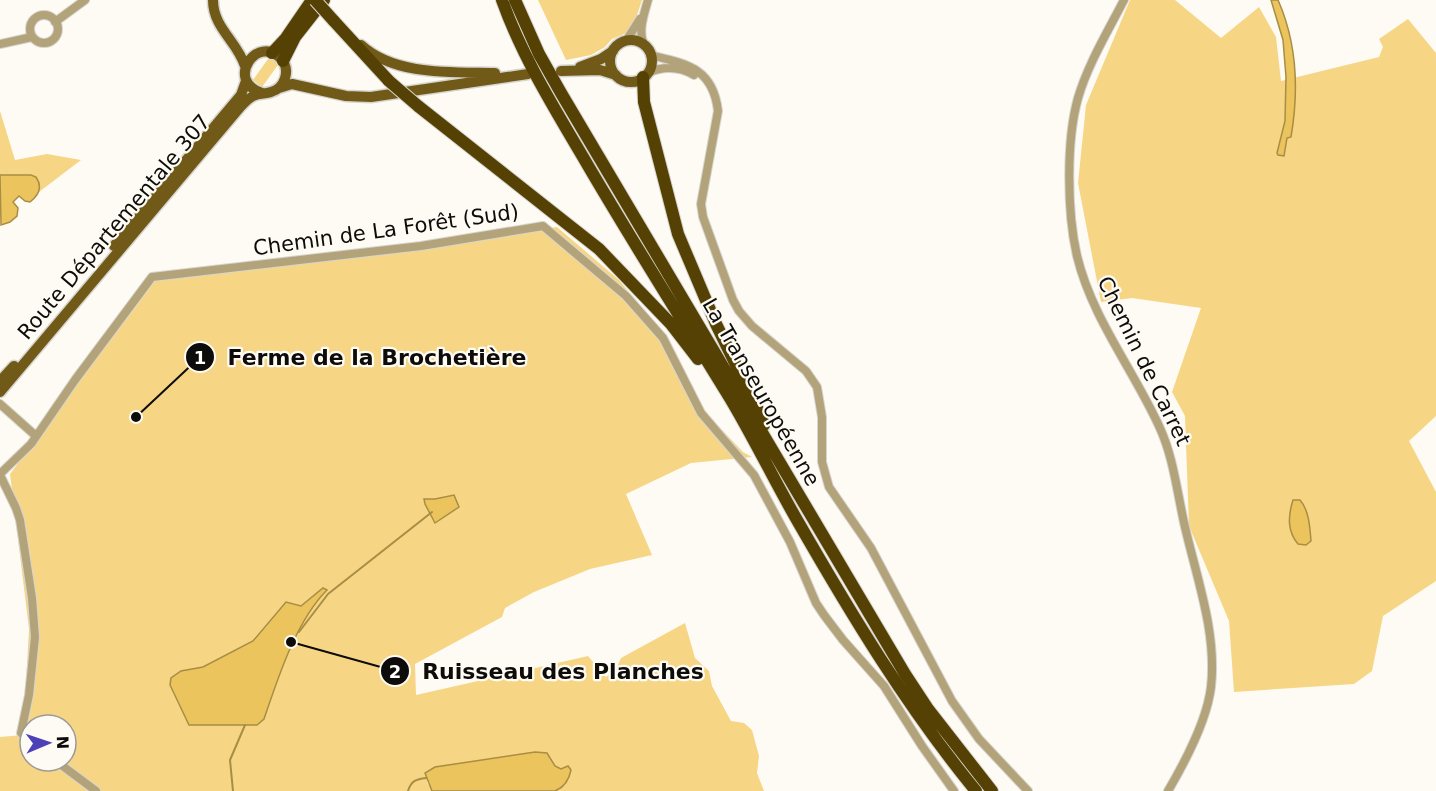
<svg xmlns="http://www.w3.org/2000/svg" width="1436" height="791" font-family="'DejaVu Sans',sans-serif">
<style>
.green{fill:#f6d685;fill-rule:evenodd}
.water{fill:#ebc45d;stroke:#a88d44;stroke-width:1.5}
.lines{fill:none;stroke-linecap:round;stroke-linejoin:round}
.stream{stroke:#a88d44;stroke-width:2}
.minor-casing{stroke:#d7d5cf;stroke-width:10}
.major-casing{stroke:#d7d5cf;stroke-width:13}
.highway-casing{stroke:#d7d5cf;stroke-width:14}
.minor{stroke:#b3a37b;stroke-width:8}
.major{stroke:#715a17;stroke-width:10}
.highway{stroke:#554103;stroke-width:12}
.highway-bridge-casing{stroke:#d7d5cf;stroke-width:14;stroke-linecap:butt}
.highway-bridge{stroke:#554103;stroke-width:12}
.labels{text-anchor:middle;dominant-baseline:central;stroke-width:4.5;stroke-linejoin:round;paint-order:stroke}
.street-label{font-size:21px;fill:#0d0c0a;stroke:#fefbf4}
.leader{fill:none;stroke:#0d0c0a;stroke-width:2}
.callout-dot{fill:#0d0c0a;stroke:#fefbf4;stroke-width:2}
.mark-label{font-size:18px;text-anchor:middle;font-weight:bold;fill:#fff}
.callout-label{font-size:22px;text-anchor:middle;font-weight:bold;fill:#0d0c0a;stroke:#fefbf4;stroke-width:4.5;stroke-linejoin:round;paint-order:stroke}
</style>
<rect width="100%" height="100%" fill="#fefbf4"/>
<path class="green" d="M538 0H642L635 21 626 33 612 39 605 47 591 55 566 60Z
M1130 0H1175L1221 38 1259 7 1276 37 1281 81 1379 57 1383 47 1379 39 1408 19 1436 53V416L1409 441 1436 492V581L1383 616 1372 671 1354 684 1234 692 1229 621 1189 526 1185 416 1172 392 1201 308 1132 298 1101 302 1078 183 1086 105Z
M268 59 275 61 278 65 262 87 253 80Z
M0 111 15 160 47 154 81 160 39 192 40 185 36 177 31 175H0Z
M557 227 619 280 636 301 662 336 704 411 743 452 752 457 691 463 626 494 652 555 590 569 534 592 505 608 502 617 415 664 416 695 588 656 606 677 616 669 621 658 685 623 695 658 709 671 712 686 731 721 744 723 752 730 759 756 757 773 764 791H555L560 789 561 769 555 766 547 753 435 767 427 782 432 791H0V737L23 735 29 629 10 474 155 281 429 248ZM30 725H66V761H30Z"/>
<path class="water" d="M1271 0H1278C1297 43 1299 90 1291 137L1287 138 1284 156 1278 155 1277 153 1285 121 1286 77 1283 40Z
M0 175H31L36 177C43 187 39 195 30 202L25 201 19 196 13 202 18 208 17 216 10 222 1 225Z
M454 495 459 507 435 523 425 504 424 499H435Z
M1293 500H1300C1309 510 1310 528 1311 541L1306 545 1298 544C1287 531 1288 516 1293 500Z
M323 588 327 590C296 621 278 678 264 719L257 725H189L170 685 171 678 181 671 203 667 253 641 286 602 301 606Z
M535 752 547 753 555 766 561 769 568 766 571 770C569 780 565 787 555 791H432L425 773 435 767Z"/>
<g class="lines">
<path class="stream" d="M299 632 328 594 432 512
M233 791 230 760 245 725
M408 791C411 781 416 779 426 778"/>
<defs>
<path id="minor" d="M1124 0C1108 31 1088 64 1078 98 1066 141 1067 212 1077 256 1092 318 1133 369 1159 426 1174 458 1177 493 1185 527 1197 579 1217 633 1211 687 1207 720 1185 762 1168 791
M30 29a14 14 0 1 1 28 0a14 14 0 1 1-28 0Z
M55 22 85 0
M626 41 640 19
M0 44 32 37
M645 46C637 33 644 14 648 0
M650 55C687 64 713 68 718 111L701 204 703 217 733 300 739 311 752 326 806 371 817 387 822 417V462L829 487 871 548 952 701 979 739 1028 791
M647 73C663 66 679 66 694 75
M0 404 36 436
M0 474 31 444 75 380 152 277 421 246 543 226 626 296 663 338 701 413 754 475 790 542 816 603 824 615 843 640 884 686 922 746 954 791
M0 475 16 508 20 520 32 598 35 637 29 695 21 733 30 742
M56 761 96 791"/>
<path id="major" d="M213 0C213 28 237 41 245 66
M610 61a21 21 0 1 1 42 0a21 21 0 1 1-42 0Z
M361 45C395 76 452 72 495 73
M580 67 601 59 613 51
M561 71 600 70 616 75
M279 88 292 84 346 96 371 97 528 74
M114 246 241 95 246 81
M0 381 14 366
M0 392 236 112C241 106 246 100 253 96 259 93 265 94 271 92 285 88 291 70 281 59 258 33 224 81 262 93"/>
<path id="highway" d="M502 0C522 56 553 106 583 157 630 238 681 318 730 398 754 438 774 480 797 520 851 614 907 707 976 791
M515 0 539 54 561 93 905 674 928 709 992 791
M333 20 389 81
M272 53 286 38 312 0
M283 61 295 37 324 0
M643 77 644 102 678 234 716 324 763 420 764 425
M418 106 599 249 671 324 698 359"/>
</defs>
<use href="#minor" class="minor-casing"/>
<use href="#major" class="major-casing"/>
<use href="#highway" class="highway-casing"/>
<use href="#minor" class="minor"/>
<use href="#major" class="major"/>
<use href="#highway" class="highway"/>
<defs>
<path id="highway-bridge" d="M315 0 333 20
M389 81 418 106"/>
</defs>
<use href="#highway-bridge" class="highway-bridge-casing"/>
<use href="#highway-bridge" class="highway-bridge"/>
</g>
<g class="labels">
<g class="street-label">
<text transform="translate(114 227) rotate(-50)">Route Départementale 307</text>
<text transform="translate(386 230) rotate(-8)">Chemin de La Forêt (Sud)</text>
<text transform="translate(1144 361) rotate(64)">Chemin de Carret</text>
<text transform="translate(761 392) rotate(60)">La Transeuropéenne</text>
</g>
</g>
<path class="leader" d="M136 417L200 357M291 642L395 671"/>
<g class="callout-dot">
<circle cx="136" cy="417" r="6"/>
<circle cx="291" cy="642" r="6"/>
<circle cx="200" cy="357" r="15"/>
<circle cx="395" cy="671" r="15"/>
</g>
<g class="mark-label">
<text x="200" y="364">1</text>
<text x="395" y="678">2</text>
</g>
<g class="callout-label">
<text x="377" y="365">Ferme de la Brochetière</text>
<text x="563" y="679">Ruisseau des Planches</text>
</g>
<g transform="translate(48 743) rotate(88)"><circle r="28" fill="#fefbf4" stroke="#9e9b96" stroke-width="1.5"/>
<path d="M0-4.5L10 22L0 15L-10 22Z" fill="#4d41b8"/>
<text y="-9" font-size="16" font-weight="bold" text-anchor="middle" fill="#0d0c0a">N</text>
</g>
</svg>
